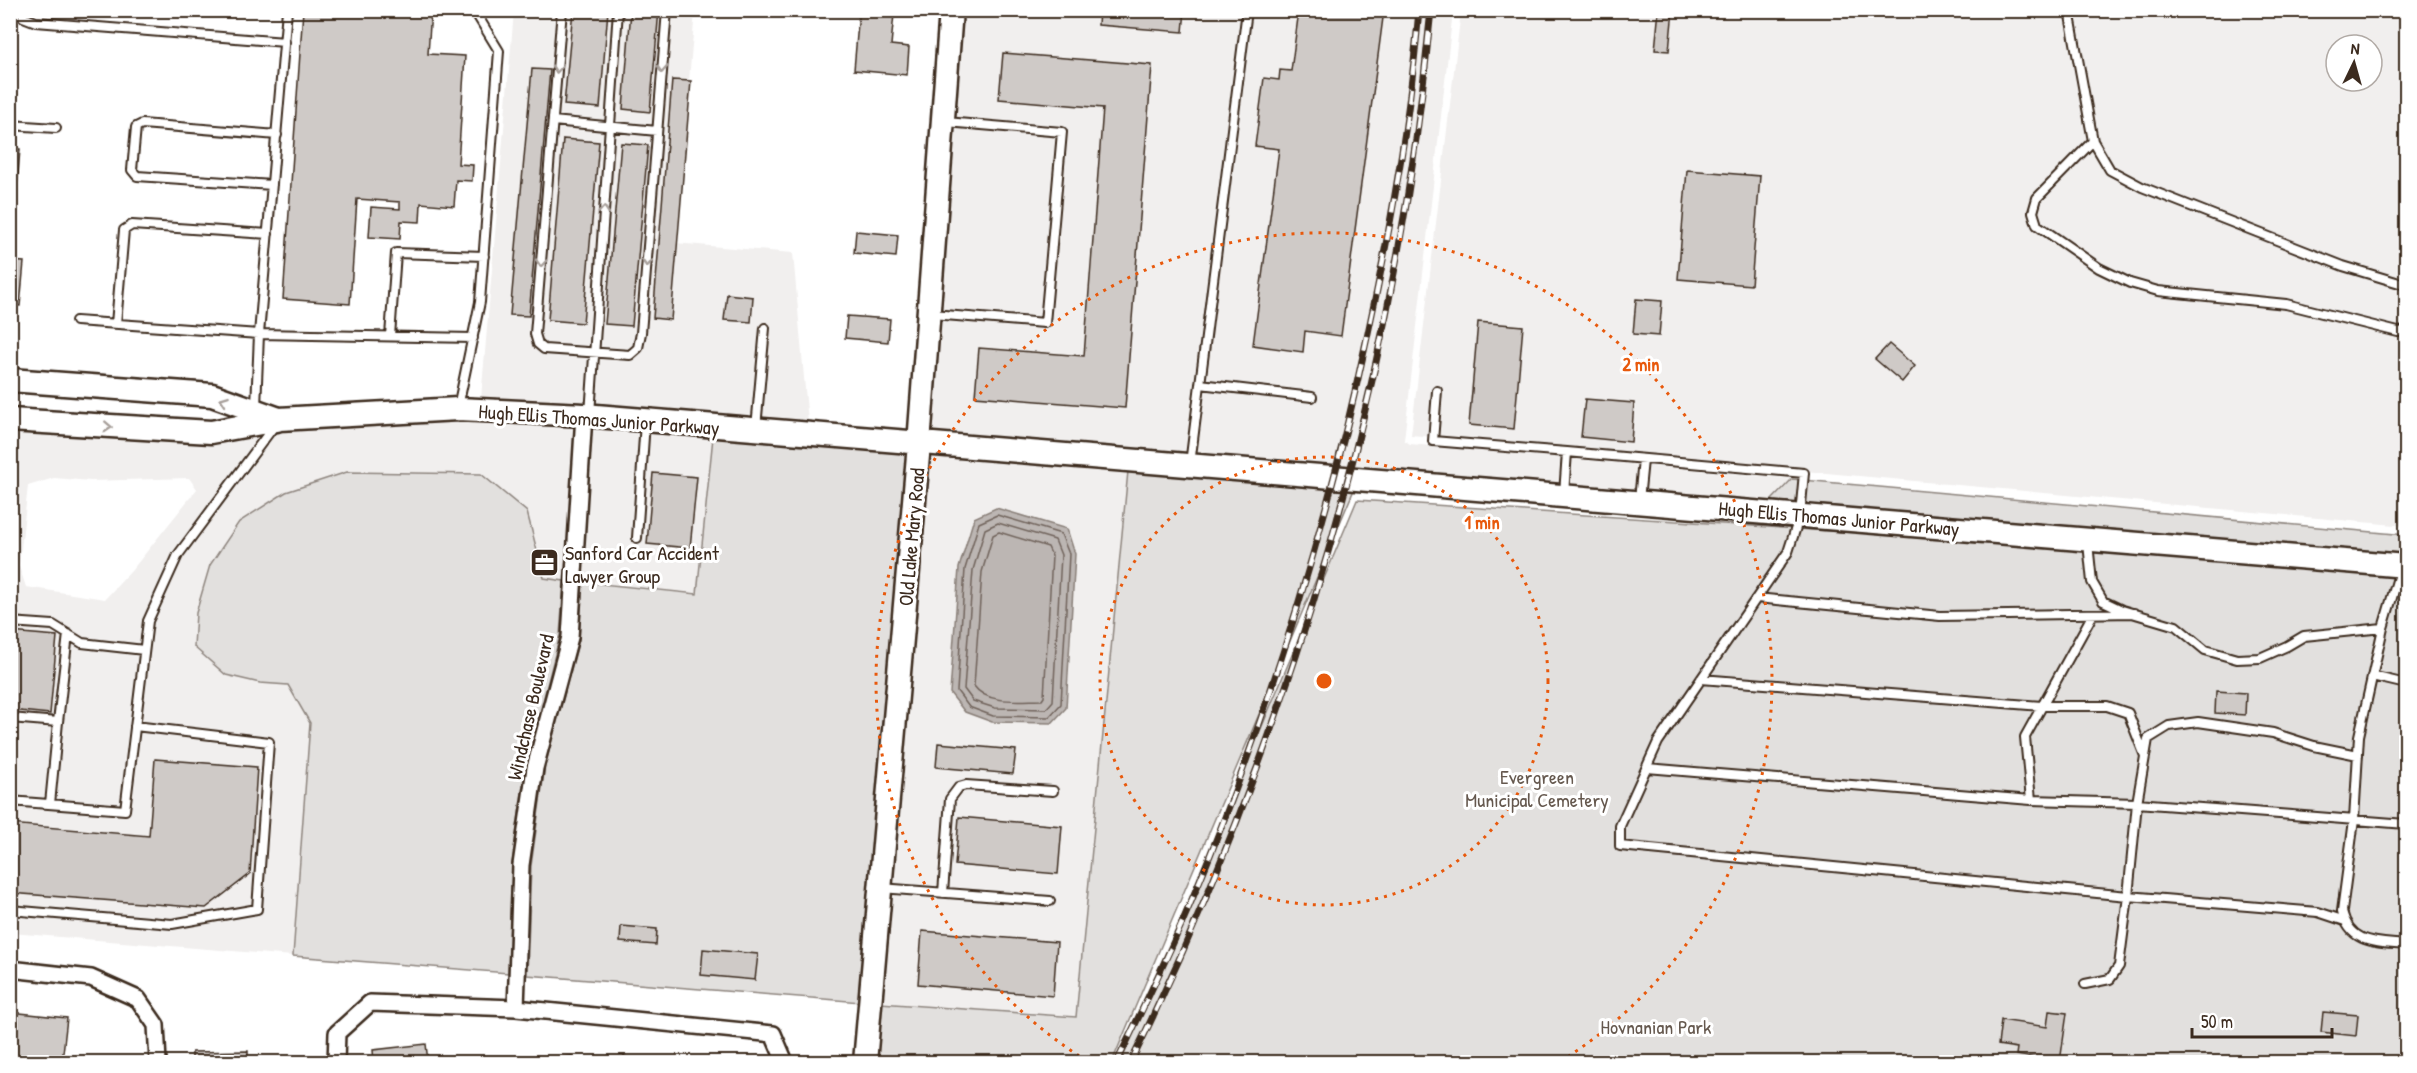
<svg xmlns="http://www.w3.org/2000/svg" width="2417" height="1073" font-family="'Patrick Hand',sans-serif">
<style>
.built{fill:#f1efee;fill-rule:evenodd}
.green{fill:#e2e0de;stroke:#8e857e;stroke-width:1.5}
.water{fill:#bcb6b3;stroke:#887e77;stroke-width:1.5}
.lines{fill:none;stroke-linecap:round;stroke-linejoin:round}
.shore{stroke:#6f625a;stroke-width:1.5}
.building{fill:#cfcac7;stroke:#3b2a1e;stroke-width:1.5}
.lane-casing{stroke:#3b2a1e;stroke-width:12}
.street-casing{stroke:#3b2a1e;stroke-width:20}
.secondary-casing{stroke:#3b2a1e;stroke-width:27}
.lane{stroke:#fff;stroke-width:8}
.street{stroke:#fff;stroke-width:15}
.secondary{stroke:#fff;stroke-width:22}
.rail-casing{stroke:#3b2a1e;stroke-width:7}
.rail{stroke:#fff;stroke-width:4.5;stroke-dasharray:14;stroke-linecap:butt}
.oneway{stroke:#a79f9a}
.ring{fill:none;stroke:#e8590c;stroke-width:3;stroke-dasharray:3 6}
.labels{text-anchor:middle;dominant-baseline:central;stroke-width:6;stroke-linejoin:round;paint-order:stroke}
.street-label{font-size:20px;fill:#3b2a1e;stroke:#fff}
.poi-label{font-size:20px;fill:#3b2a1e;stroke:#fff;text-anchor:start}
.park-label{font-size:20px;fill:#65584e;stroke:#fff}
.centre{fill:#e8590c;stroke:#fff;stroke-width:3}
.ring-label{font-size:18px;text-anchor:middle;font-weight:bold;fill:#e8590c;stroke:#fff;stroke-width:6;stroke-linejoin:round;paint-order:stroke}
</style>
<rect width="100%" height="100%" fill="#fff"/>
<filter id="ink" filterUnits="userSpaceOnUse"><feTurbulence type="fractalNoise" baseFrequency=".0167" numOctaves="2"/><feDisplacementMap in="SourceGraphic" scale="12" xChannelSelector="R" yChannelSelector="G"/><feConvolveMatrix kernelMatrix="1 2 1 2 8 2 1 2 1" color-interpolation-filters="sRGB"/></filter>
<g filter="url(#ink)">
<path class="built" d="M514 11H695L675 243 793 253 808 423 481 399Z
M960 11H1453L1404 440 1410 444 1792 479 1771 501 929 434Z
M1461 11H2406V526L1411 435ZM2336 45H2372V81H2336Z
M457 420 574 426 564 581 544 578 527 512 347 472 286 492 239 522 260 683 289 685 310 723 293 956 11 933 10 432 211 443 278 431 284 433 285 430ZM54 478 91 481 189 478 197 489 132 570 105 599 26 587 19 566 28 486Z
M593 427 713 437 697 594 583 582Z
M928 455 1128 471 1076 1018 880 1003ZM965 712 1052 723 992 722Z"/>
<path class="green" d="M713 437 908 454 861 1002 527 975 531 866 545 766 579 640 583 582 697 594Z
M1128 471 1353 489V492L1112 1062H875L880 1003 1076 1017Z
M347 472 481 474 527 512 544 578 564 581 560 635 525 771 512 864 508 973 293 956 310 723 288 685 260 683 226 675 194 647 196 613 210 565 239 522 286 492Z
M1792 479 2406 535V555L1771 501Z
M1357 500 2406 569V1062H1121Z"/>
<path class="water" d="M996 508 1067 529 1075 554 1066 708 1052 723 992 722 965 712 950 693 959 568 974 518Z"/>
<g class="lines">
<path class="shore" d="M997 515 1061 534 1069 554 1061 704 1049 717 993 716 969 707 957 691 965 569 979 523Z
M998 523 1055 540 1061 555 1053 701 1046 709 995 708 973 701 964 689 973 570 985 529Z
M999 532 1048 547 1052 556 1044 697 1042 700C1021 700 987 705 974 686L982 572 993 535Z"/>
</g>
<path class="building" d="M303 10H431L428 54 465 56 458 164 473 165 472 181 456 180 454 206 421 203 420 222 401 221 400 239 369 237 371 207 400 209V202L357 199 350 304 283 299Z
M573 10H608L600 108 564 105Z
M631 10H659L650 112 623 109Z
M1099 10H1185L1183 32 1098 25Z
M1299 10H1384L1341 336 1305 331 1303 352 1253 345 1279 149 1255 146 1264 78 1279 80 1280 70 1291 71Z
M1659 10H1673L1669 51 1655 50Z
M859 11 894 14 891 45 909 47 907 75 854 70Z
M1003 53 1152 65 1125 408 975 396 979 348 1084 356 1103 108 999 99Z
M532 69 550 70 529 316 510 315Z
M672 80 691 81 671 320 653 318Z
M563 139 599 142 583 323 548 320Z
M621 143 648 145 632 326 605 324Z
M10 149H20L15 212 10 211Z
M1687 170 1760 176 1751 285 1678 279Z
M856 231 898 235 896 257 854 253Z
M10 261 24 262 20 306 10 305Z
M727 294 753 297 751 322 724 320Z
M1636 299 1662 301 1659 336 1633 334Z
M847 316 890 319 888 342 845 338Z
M1478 322 1523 326 1514 429 1469 425Z
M1889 344 1915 366 1902 382 1875 359Z
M1585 399 1634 403 1631 442 1581 437Z
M653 473 697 477 690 548 647 544Z
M10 632 57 636 50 714 10 710Z
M2216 691 2246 693 2245 715 2215 713Z
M938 743 1016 750 1013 774 936 767Z
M155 759 257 767 250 874 206 908 10 893V824L149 836Z
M959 817 1062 826 1058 874 955 865Z
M621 926 657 929 656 945 620 942Z
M922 931 1057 942 1053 996 918 984Z
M703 949 758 954 755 980 701 975Z
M2049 1011 2067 1013 2060 1062H2040V1059L2016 1055 2017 1048 1998 1045 2001 1020 2047 1027Z
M10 1012 67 1018 62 1062H10Z
M2323 1012 2358 1015 2356 1036 2321 1032Z
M426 1044 428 1062H374L373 1050Z
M248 1051V1062H192V1052Z
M572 1056V1062H489Z
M624 1056 635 1062H620Z"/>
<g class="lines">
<defs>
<path id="lane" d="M23 10V17L36 22 285 42
M562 10 535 334 538 344 544 349 630 355 638 348 641 333 667 10
M2069 10 2093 141 2110 170 2142 187 2343 266 2406 285
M553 121 657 131
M10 125 56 128
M2093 141 2037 198 2033 212 2037 225 2099 268 2130 283 2158 291 2286 304 2398 332 2406 331
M272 185 137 176 132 170 136 127 142 124 277 135
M932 314 1045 323 1062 132 946 122
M76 321 259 334 287 10
M116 324 124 230 132 225 268 234
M390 336 396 253 484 256
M1200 384 1312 397
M1437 391 1433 441 1567 452 1564 494
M256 407 259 334 473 338
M458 407 480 302 499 51 474 10
M590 414 618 10
M756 428 765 328
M1567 452 1804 473 1800 515 1788 552 1658 742 1620 826V846L2128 896 2137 803 2148 739 2169 726 2198 722 2273 733 2314 746 2358 755
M1190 464 1247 10
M1639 500 1643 460
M637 538 645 422
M2088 543 2092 582 2103 601 2122 610 2176 626 2205 650 2237 659 2260 658 2287 646 2304 636 2383 628
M2401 567 2383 628 2359 736 2354 820 2342 911C2350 945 2377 942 2406 945
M1757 598 1940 616 2134 613
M2093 614 2025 737 2031 800 2137 803 2406 824
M10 622 53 625 82 643 144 650
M2372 676 2406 684
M1701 679 2042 706H2107L2128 713 2145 756
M10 718 58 722 50 804
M58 722 68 634
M1647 768 2031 800
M10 801 125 810 148 621 178 555 274 426
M881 888 1050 901
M943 893 950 799 959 787 966 785 1053 791
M10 910 172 924 257 909 269 742 135 726
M2085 984 2110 979 2119 966 2128 896 2318 912 2345 921"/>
<path id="street" d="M10 969 91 978 138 999 156 1025 158 1062
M516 1008 521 865 535 768 570 637 584 415
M336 1062 337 1033 370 1003 516 1008 773 1034 785 1062"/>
<path id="secondary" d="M10 380 212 395 279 419 458 409 584 415 2406 566
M10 420 211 432 277 420
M865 1062 919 444 951 10"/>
</defs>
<use href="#lane" class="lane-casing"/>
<use href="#street" class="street-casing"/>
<use href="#secondary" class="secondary-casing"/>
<use href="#lane" class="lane"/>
<use href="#street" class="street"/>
<use href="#secondary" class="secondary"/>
<defs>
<path id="rail" d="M1117 1062C1143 1008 1170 953 1193 897 1269 715 1327 526 1368 333 1391 227 1410 119 1419 10
M1131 1062C1292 734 1397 375 1431 10"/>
</defs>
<use href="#rail" class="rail-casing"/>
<use href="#rail" class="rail"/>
</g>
<defs><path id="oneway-chevron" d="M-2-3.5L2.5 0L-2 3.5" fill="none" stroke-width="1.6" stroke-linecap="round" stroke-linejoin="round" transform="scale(1.5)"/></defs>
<g class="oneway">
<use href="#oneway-chevron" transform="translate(557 69) rotate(95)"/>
<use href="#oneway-chevron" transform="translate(662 69) rotate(94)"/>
<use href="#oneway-chevron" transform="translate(604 210) rotate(-86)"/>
<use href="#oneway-chevron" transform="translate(541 263) rotate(95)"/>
<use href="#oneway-chevron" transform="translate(647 263) rotate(94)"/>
<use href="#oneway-chevron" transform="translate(224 400) rotate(-160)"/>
<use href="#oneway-chevron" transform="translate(108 427) rotate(3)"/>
</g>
</g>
<g class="ring">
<circle cx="1324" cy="681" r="224"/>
<path d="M1087 1061A448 448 0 1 1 1561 1061"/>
</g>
<defs>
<symbol id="office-square" viewBox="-11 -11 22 22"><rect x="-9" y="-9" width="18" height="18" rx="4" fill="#3b2a1e" stroke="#fff"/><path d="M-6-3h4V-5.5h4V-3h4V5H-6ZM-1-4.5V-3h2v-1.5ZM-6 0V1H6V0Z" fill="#fff"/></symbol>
</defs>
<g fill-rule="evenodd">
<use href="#office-square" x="528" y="546" width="33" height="33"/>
</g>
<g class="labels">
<g class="street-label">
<text transform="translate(599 419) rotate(4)">Hugh Ellis Thomas Junior Parkway</text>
<text transform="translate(1839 518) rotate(5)">Hugh Ellis Thomas Junior Parkway</text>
<text transform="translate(911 537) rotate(-85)">Old Lake Mary Road</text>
<text transform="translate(530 707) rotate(-77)">Windchase Boulevard</text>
</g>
<g class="poi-label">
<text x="565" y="552">Sanford Car Accident<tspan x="565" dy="23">Lawyer Group</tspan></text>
</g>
<g class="park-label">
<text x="1537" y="776">Evergreen<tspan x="1537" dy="23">Municipal Cemetery</tspan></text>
<text x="1656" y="1026">Hovnanian Park</text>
</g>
</g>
<circle cx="1324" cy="681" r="9" class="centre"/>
<g class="ring-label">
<text x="1641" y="371">2 min</text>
<text x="1482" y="529">1 min</text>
</g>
<rect width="2417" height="1073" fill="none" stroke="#fff" stroke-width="36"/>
<rect x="18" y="18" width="2381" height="1037" fill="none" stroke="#3b2a1e" stroke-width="2" filter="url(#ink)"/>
<g transform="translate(2354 63) rotate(5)"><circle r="28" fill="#ffffff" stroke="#b1aaa5" stroke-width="1.5"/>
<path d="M0-4.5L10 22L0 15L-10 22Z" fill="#3b2a1e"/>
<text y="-9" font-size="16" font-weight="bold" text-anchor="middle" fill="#3b2a1e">N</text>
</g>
<path d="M2192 1028v9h140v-9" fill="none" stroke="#3b2a1e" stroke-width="3"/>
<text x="2201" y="1028" font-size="18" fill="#3b2a1e" stroke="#ffffff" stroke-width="4.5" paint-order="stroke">50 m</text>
</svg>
